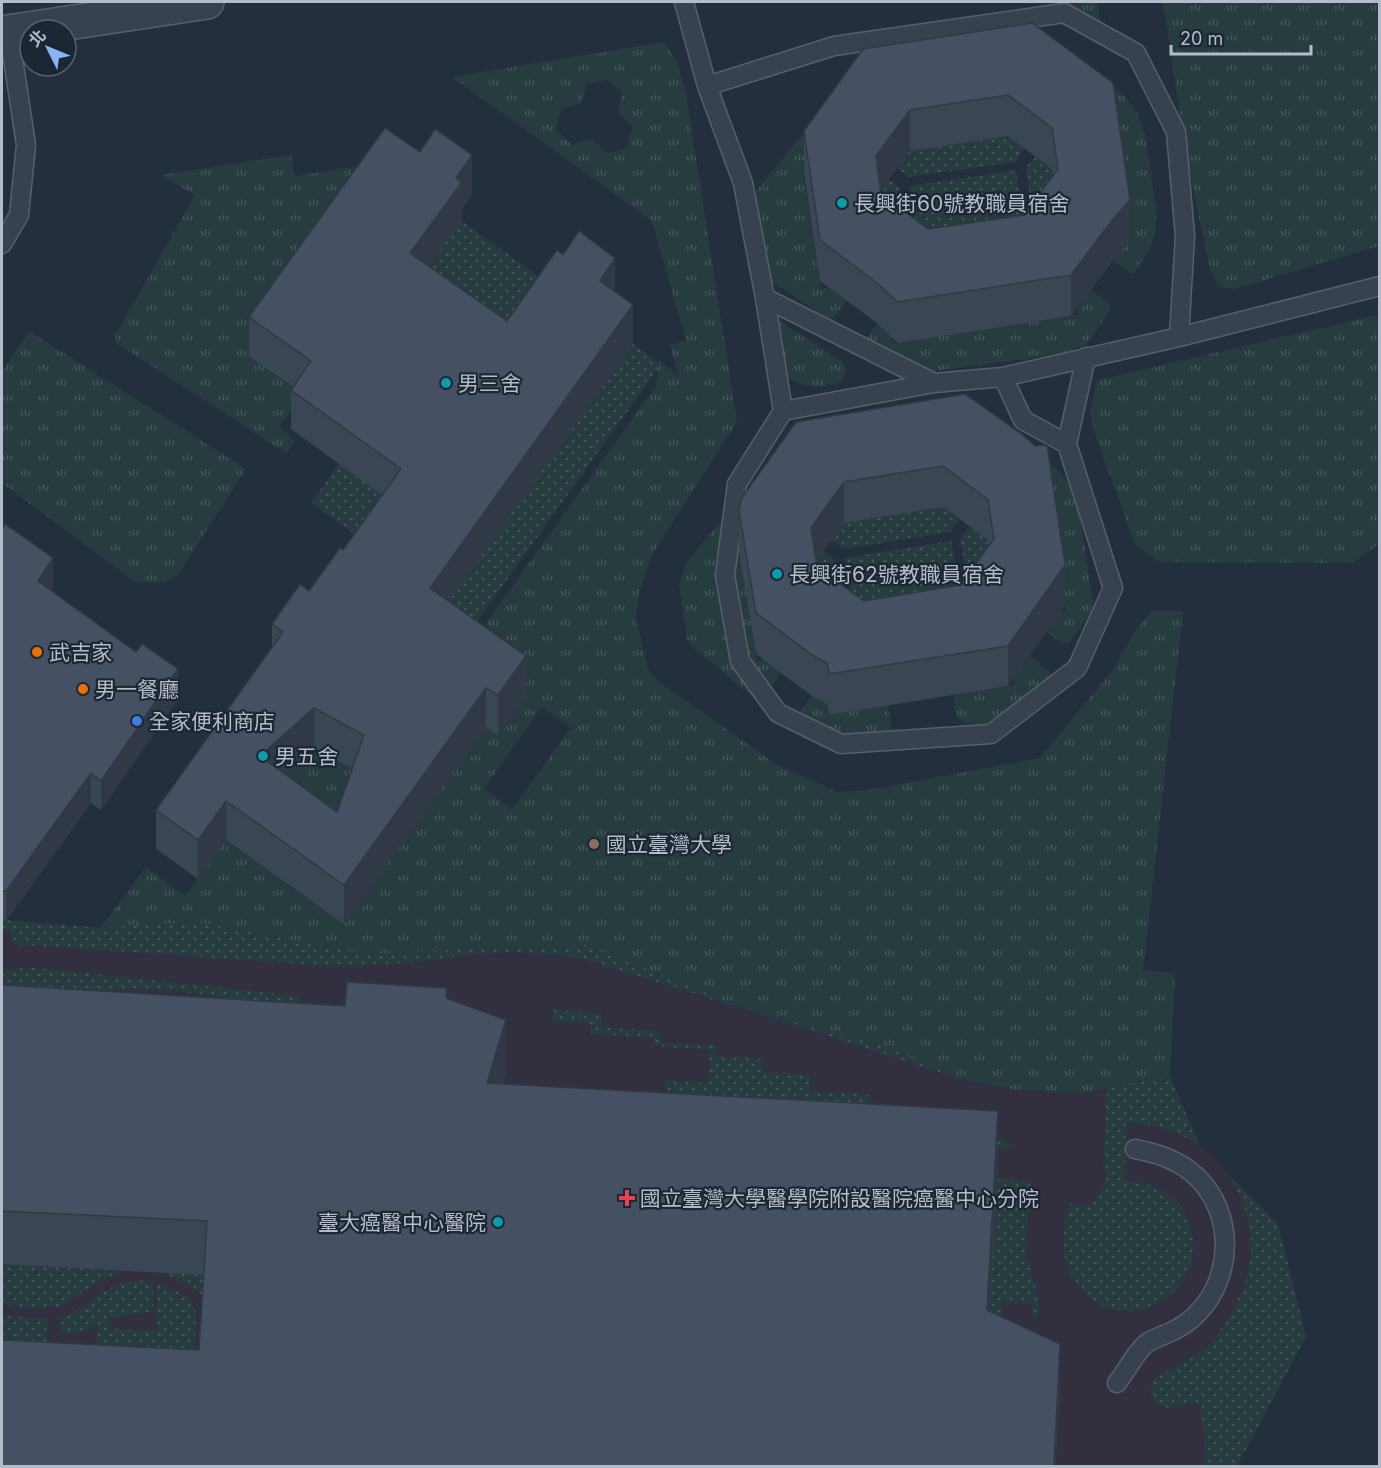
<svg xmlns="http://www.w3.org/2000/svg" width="1381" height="1468" font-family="Inter,'Noto Sans TC',sans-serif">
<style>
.medical{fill:#32303f}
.grass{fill:url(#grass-tufts);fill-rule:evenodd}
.garden{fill:url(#garden-dots)}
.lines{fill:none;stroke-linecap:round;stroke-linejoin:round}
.service-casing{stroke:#565f6c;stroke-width:21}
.minor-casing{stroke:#565f6c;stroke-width:36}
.service{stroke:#38414e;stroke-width:18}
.minor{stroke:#38414e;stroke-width:33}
.wall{fill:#3b4654;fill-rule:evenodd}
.shaded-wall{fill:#303945}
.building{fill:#455162;stroke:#303945;stroke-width:1.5;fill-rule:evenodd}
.culture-dot{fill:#0f9aa8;stroke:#1d2633;stroke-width:2}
.food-dot{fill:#e8710a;stroke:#1d2633;stroke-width:2}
.shop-dot{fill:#3f7fe0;stroke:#1d2633;stroke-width:2}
.education-dot{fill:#8d6e63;stroke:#1d2633;stroke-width:2}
.health-dot{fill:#e0444e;stroke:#1d2633;stroke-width:2}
.labels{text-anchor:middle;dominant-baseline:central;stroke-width:4.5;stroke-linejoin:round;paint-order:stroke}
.poi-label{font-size:21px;fill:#b4bcc9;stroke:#1d2633;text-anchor:start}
</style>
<defs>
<pattern id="grass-tufts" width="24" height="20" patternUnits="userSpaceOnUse" patternTransform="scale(1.5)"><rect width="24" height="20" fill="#263c3f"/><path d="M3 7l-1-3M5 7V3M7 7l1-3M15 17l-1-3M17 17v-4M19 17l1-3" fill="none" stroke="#435659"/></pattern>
<pattern id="garden-dots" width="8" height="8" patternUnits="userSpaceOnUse" patternTransform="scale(1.5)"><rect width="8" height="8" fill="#263c3f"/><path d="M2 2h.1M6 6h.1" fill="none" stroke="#435659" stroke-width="1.8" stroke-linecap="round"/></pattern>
</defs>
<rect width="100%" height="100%" fill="#242f3e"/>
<path class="medical" d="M2 920 103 928 196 922 363 954 587 945 751 1011 884 1046 966 1081 1020 1090 1081 1093 1170 1076 1199 1144 1278 1224 1306 1337 1237 1466H2Z"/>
<path class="grass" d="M1068 2H1098L1101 34 1065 20Z
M1163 2H1379V246L1234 289C1217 290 1214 279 1209 264L1185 149Z
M1049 40 1123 95 1138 114 1145 135 1156 208 1155 231 1151 247 1133 275 1113 260V245L1130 241 1112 115Z
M664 42 677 62 686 94 737 422 656 548 647 567 639 594 636 619 649 672 662 684 777 765 837 792 869 790 1040 758 1112 671 1137 628 1152 611H1183L1143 970 1175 973 1170 1076 1081 1093 1020 1090 966 1081 884 1046 751 1011 587 945 363 954 196 922 100 928 146 867 185 896 226 840 344 924 486 727 498 734 460 659 656 386 659 360 679 377 670 345 686 340 652 221 452 77ZM607 79 622 92 618 113 633 127 626 148 607 153 592 139 572 145 556 130 561 109 581 104 587 84ZM542 707 571 728 512 809 484 789Z
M806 134 820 160 802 163 821 289 839 286 841 297 846 301 834 318 830 320 760 274 750 206 755 192 799 138Z
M291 155 295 176 377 163 250 356 303 394 279 427 295 441 286 453 116 343 115 336 195 195 160 175Z
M1091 290 1109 303 1110 309 1100 326 1085 345 1061 354 927 372 865 341 877 323 881 327 890 326 893 343 1079 315 1076 297 1087 295Z
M1373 316 1380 318 1379 544 1352 563 1160 562 1135 544 1092 426 1090 410 1096 384 1099 380Z
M779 321 843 362 846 370 841 382C822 388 798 390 783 373 777 366 769 335 765 324Z
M29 331 246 469 178 575 163 583 135 582 2 483V372Z
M1038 454 1075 486 1093 601 1090 614 1069 643H1062L1047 632 1050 627 1048 615 1066 611 1047 486Z
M725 516 755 532 737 535 757 661 775 659 781 673 769 690 754 698 694 648 687 639 679 584 687 562Z
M1030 656 1051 673V683L1022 719C1006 722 965 734 956 714 954 708 954 701 953 695L1015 685 1012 667 1022 666Z
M812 696 817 698 826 697 829 715 888 705 892 731 869 743 847 746 803 723 800 712Z
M319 722 357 761 339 830 269 780Z"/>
<path class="garden" d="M1011 136 1012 139 1024 149 1016 162 909 177 896 168 905 151Z
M1035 157 1047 165H1052L1059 213 1033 217 1026 168Z
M1016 170 1023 219 917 235 910 186Z
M888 179 900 188 907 237 899 248 880 191Z
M462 221 557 290 499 371 402 303Z
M633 344 661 364 463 641 358 536 311 503 339 463 393 458 453 595Z
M946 506 947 510 959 520 950 532 844 549 831 540 840 524Z
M969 527 982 536 987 535 994 584 969 588 960 539Z
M951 541 959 590 853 607 845 558Z
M823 551 835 560 842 608 834 620 815 563Z
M2 920 103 928 196 922 363 954 587 945 751 1011 884 1046 966 1081 751 1011 576 957 513 952 479 954 406 963 332 966 12 944 10 929 2 930Z
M26 967 301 996 300 1003 280 1012 212 996 176 991 126 989 72 996 50 993 29 987H16L2 991V972Z
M553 1010 602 1013 601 1027 661 1031 660 1042 716 1045 715 1056 762 1059V1072L810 1075 809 1091 869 1095 868 1112 949 1117 1004 1139 1014 1149 711 1130 664 1108 665 1081 708 1083 710 1050 653 1046V1037L590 1034V1023L552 1021Z
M1170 1076 1199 1144C1177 1133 1152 1120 1126 1124L1124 1181C1147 1182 1174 1190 1185 1213 1221 1285 1130 1344 1082 1290 1075 1282 1069 1273 1066 1262 1061 1244 1066 1222 1068 1203L1092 1205 1107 1175 1103 1166 1107 1088Z
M1226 1171 1278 1224 1306 1337 1237 1466H1205L1204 1431 1200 1407 1193 1401C1175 1407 1168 1413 1152 1399 1151 1392 1149 1384 1155 1378 1159 1374 1167 1371 1171 1369 1185 1362 1199 1355 1210 1344 1218 1335 1224 1324 1231 1313 1260 1264 1257 1219 1226 1171Z
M997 1179 1026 1180 1030 1183 1026 1252 1039 1301 1038 1315 1032 1320V1304L1002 1303 994 1466H980Z
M2 1185 214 1275 203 1296 189 1286 163 1273 124 1271 104 1279 60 1306 32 1309 2 1303Z
M145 1280 153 1282V1308L149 1312 109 1318V1329L156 1330 157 1284C172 1288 190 1294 195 1311 198 1321 192 1365 191 1378L95 1370 98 1325 77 1333 63 1334 59 1331 60 1317 79 1310 103 1292 120 1283Z
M2 1314 29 1318H48L47 1343 2 1381Z"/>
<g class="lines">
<defs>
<path id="service" d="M684 2 707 86 743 183 765 298 783 411 737 484 725 575 740 661 778 713 841 744 991 734 1077 668 1113 588 1067 444 1086 357
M707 86 834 46 1064 13 1136 53 1176 132 1185 236 1179 337
M2 244 19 215 26 145 9 32
M765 298 934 383
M1003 377 1023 420 1067 444
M783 411 934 383 1003 377 1179 337 1380 286
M1117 1383C1125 1373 1137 1350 1147 1343 1157 1336 1170 1334 1180 1327 1188 1323 1198 1313 1204 1306 1236 1265 1231 1203 1190 1171 1173 1158 1155 1153 1135 1149"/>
<path id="minor" d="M2 33 207 2"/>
</defs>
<use href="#service" class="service-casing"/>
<use href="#minor" class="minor-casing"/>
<use href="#service" class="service"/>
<use href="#minor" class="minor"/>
</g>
<path class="wall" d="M1032 23 1130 241 1113 260 1071 316 898 343 877 323 820 281 804 172V131ZM1008 136 1052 169 1053 176 1024 215 928 229 881 194 880 190 910 151Z
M472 194 462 209V221L429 266 507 321 615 292 633 344 449 601 526 695 498 735 486 727 344 924 226 840 198 879 156 849V810L272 648V624L309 591 343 550 382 495 291 429V390L293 387 249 356V317ZM314 748 352 768 337 812 285 774Z
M965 394 1065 605 1008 686 829 715 827 704 812 696 756 654 739 552V511ZM943 507 988 540 989 546 960 585 864 601 817 567 816 562 844 523Z
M2 530 53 588 51 591 178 699 101 810 91 803 6 921 2 920Z
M2 985 345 1006 447 998 506 1074 503 1084 998 1164 990 1311 1060 1398 199 1350 204 1275 2 1264Z"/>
<path class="shaded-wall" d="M910 110V151L876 196V156Z
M472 155V194L462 209V221L410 292V253L456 178Z
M1130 200V241L1113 260 1071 316V275L1113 219Z
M615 258V297L600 281Z
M633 305V344L430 627V588Z
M844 482V523L811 569V528Z
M53 558V588L38 611V581Z
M1065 565V605L1008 686V646Z
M526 656V695L498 735V695Z
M178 669V699L101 810V781Z
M486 688V727L344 924V885Z
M314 708V748L260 796V756Z
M91 773V803L6 921V891Z
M226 801V840L198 879V840Z
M506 1020V1074L487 1137V1083Z
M998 1111V1164L987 1363V1310Z
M1060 1344V1398L1056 1467H1054Z"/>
<path class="building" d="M1032 23 1113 83 1130 200 1113 219 1071 275 898 302 877 283 820 240 804 131 863 49ZM1008 95 1052 128 1058 169 1024 215 928 229 881 194 876 156 910 110Z
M385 128 420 152 435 129 472 155 456 178 462 182 410 253 507 321 557 250 563 255 579 231 615 258 600 281 633 305 430 588 526 656 498 695 486 688 344 885 226 801 198 840 156 810 283 632 272 624 300 584 309 591 340 548 343 550 401 469 291 390 311 361 249 317ZM314 708 364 735 337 812 260 756Z
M965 394 1023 435 1035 446 1047 445 1065 565 1008 646 829 674 827 663 812 655 756 613 739 511 741 499 796 422ZM943 466 988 500 994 539 960 585 864 601 817 567 811 528 844 482Z
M5 524 53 558 38 581 136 652 142 644 178 669 101 781 91 773 6 891H2V530Z
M347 982 447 988 446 998 506 1020 487 1083 998 1111 987 1310 1060 1344 1054 1467H2V1340L199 1350 207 1221 2 1211V985L345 1006Z"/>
<g class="culture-dot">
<circle cx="842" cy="203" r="6"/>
<circle cx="446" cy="383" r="6"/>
<circle cx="777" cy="574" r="6"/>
<circle cx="263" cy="756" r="6"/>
<circle cx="498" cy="1222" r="6"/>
</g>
<g class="food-dot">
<circle cx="37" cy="652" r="6"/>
<circle cx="83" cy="689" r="6"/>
</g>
<circle class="shop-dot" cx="137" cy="721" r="6"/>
<circle class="education-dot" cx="594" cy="844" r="6"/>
<path class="health-dot" d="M624 1189h6v6h6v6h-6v6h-6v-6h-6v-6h6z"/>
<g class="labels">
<g class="poi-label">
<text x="854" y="203">長興街60號教職員宿舍</text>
<text x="458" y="383">男三舍</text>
<text x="789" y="574">長興街62號教職員宿舍</text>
<text x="49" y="652">武吉家</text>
<text x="95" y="689">男一餐廳</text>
<text x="149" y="721">全家便利商店</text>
<text x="275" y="756">男五舍</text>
<text x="606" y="844">國立臺灣大學</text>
<text x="640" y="1198">國立臺灣大學醫學院附設醫院癌醫中心分院</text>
<text x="486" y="1222" text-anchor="end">臺大癌醫中心醫院</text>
</g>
</g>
<rect width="1381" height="1468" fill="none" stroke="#b4bcc9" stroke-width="6"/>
<g transform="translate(48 48) rotate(313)"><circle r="28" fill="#1d2633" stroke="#59626f" stroke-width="1.5"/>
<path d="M0-4.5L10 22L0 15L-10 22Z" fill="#8ab4f8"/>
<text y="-9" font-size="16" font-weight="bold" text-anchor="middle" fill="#b4bcc9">北</text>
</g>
<path d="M1171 45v9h140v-9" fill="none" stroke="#b4bcc9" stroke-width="3"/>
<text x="1180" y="45" font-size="18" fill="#b4bcc9" stroke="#1d2633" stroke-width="4.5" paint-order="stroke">20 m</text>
</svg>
